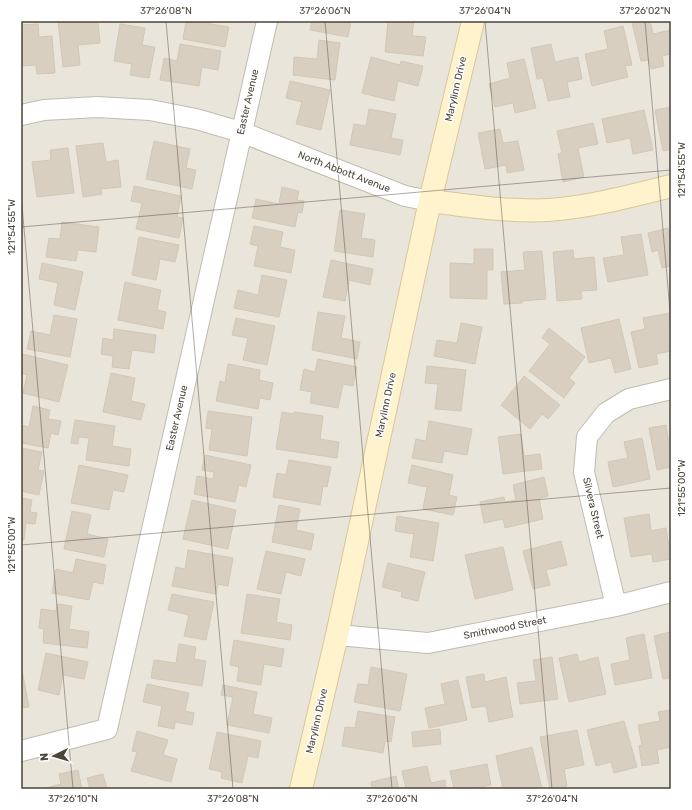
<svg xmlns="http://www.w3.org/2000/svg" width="692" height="810" font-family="Rubik,sans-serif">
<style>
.residential{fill:#eae5da}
.building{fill:#d8cfc1;stroke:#d3c7b4}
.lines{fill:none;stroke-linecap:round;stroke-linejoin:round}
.street-casing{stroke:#c2bbae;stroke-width:22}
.secondary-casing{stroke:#d6c79b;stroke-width:24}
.street{stroke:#fff;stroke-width:20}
.secondary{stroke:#fff3cd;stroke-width:22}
.ticks{fill:none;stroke:#4b4439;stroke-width:1;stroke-opacity:0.45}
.labels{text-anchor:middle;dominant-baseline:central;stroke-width:3;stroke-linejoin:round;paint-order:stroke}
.street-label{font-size:10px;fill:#4b4439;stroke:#fff}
.neatline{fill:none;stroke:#4b4439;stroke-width:1.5}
.ticks-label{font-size:10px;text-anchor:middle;fill:#4b4439}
</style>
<rect width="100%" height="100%" fill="#f6f3ec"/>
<path class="residential" d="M21 21H671V789H21Z"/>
<path class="building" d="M58 21H98L100 43 78 45 80 65 63 67Z
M186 21H211L210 24 229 27 225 47 183 39Z
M312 21H351L348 37 310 30Z
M388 21H414L412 36 426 37 423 56 385 52Z
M638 21H650L653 34 671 30V54L662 56 664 66 651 69 648 60 641 61 632 22Z
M38 24 39 37 52 36 55 73 37 74 36 65 21 66V25Z
M120 24 145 28 142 45 155 47 149 78 130 75 132 64 114 61Z
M623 26 632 65 625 66 628 77 592 86 585 54 608 49 604 31Z
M319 40 340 43 335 80 293 75 294 57 317 59Z
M180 44 221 51 218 70 202 67 199 86 160 80 164 58 177 61Z
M551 44 555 62 578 57 582 79 567 82 570 97 548 101 543 78 537 79 531 48Z
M371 57 400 65 401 61 423 66 418 86 398 81 394 101 362 93Z
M524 59 536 108 515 113 513 103 495 107 489 84 510 78 507 63Z
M290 81 330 90 321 130 296 124 302 102 286 98Z
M671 107V149L663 151 655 110Z
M369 109 396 114 391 138 403 140 400 155 350 145 354 124 366 126Z
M644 110 653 150 633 154 630 138 607 143 602 119Z
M593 123 598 144 578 148 584 177 563 182 558 154 562 153 557 131Z
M500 129 503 143 518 141 524 170 507 173 506 165 485 169 478 133Z
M154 141 190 149 186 168 196 170 192 189 146 179Z
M103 143 106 162 118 160 121 187 101 189 102 194 83 197 76 146Z
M68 148 74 193 37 197 32 162 51 160 50 150Z
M134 186 181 196 177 217 183 218 179 238 136 229 142 203 131 201Z
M282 187 299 191 297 200 304 201 302 213 298 212 295 227 252 218 256 199 279 204Z
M340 210 365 214 361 238 375 240 373 257 334 251Z
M62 222 99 227 96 252 78 250 76 261 46 257 49 238 60 239Z
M254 226 283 232 280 247 295 250 291 273 254 266 258 246 250 244Z
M668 228 671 243V266L662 268 658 250 652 252 648 233Z
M641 234 648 275 608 282 603 258 624 255 621 237Z
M139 237 179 245 175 262 160 259 156 280 132 275Z
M474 249H493V270H487V299L450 298V263L474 264Z
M573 250 574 259 594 257 597 290 581 291 582 299 557 301 553 252Z
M542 251 546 299 522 301V303L504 304 501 272 525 270 523 252Z
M331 260 373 269 370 285 349 280 345 301 323 297Z
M42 263 83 272 75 310 54 305 58 283 39 279Z
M262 275 287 280 279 317 234 308 238 290 258 295Z
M125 282 161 290 157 310 166 312 163 329 118 320Z
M318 312 345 316 341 338 360 342 357 359 312 350Z
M670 313 671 323 669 324 671 334V351L656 354 658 364 639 368 631 332 645 329 643 318Z
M54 315 77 319 70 357 27 349 31 331 50 335Z
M236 318 275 326 267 365 243 360 248 338 232 335Z
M619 319 631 369 615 373 611 358 589 363 581 328Z
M461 323 482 327 475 364 434 356 437 340 457 343Z
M549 328 585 357 569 378 575 383 564 398 529 371 550 344 542 338Z
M114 329 156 335 154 353 132 350 129 369 112 367 113 356 101 354 103 338 113 340Z
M22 354 68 365 59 402 23 393 27 375 21 373Z
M318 359 357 367 353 386 343 384 338 408 310 403 312 392 300 390 304 369 315 372Z
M228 364 260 370 259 380 273 383 270 400 260 398 258 409 216 401 220 381 225 383Z
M427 366 466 370 461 411 435 409 438 384 425 383Z
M111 373 135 378 131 401 145 404 141 420 103 412Z
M524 376 560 405 548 419 542 414 530 429 501 405Z
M33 406 50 410 48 419 61 421 58 435 51 433 48 448 21 443V425L29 427Z
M208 411 252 417 247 456 209 450 212 429 206 428Z
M282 412 293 414 294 412 323 416 320 439 339 442 337 458 276 449Z
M75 420 115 426 112 446 131 449 129 466 86 460 89 438 79 437 78 444 71 443Z
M429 421 472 429 467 455 444 451 442 463 412 458 416 439 426 441Z
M666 425 669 444H671V467L657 470 649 428Z
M521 434 524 456 540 454 542 469 503 474 498 437Z
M642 438 650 479 613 487 608 462 628 458 624 442Z
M21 448 42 452 38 470 44 471 39 495 21 491Z
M205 455 251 465 246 487 239 485 235 502 194 494 197 476 213 479 214 472 202 470Z
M289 460 331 467 327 487 323 486 320 505 273 497 277 473 286 475Z
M79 465 128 475 124 492 113 490 109 510 71 503Z
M412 465 453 475 449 495 457 497 453 515 423 509 427 487 408 483Z
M544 477 548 496 539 498 543 519 505 528 503 519 484 523 480 502 504 497 505 502 516 500 513 485Z
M21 498 32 500 30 512 37 513 35 524 26 523 24 540H21Z
M192 500 236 510 228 549 183 539Z
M279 505 300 509 296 530 314 534 311 550 272 542Z
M72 511 91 515 87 534 108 539 104 557 64 549Z
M649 514 651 531 666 528 671 559 653 562 652 554 631 557 624 518Z
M397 516 439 523 433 561 410 557 414 534 395 531Z
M561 541 567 565 546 570 550 585 533 589 523 551Z
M503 547 513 590 475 599 465 555Z
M188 550 233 558 228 586 218 584 216 594 172 586 176 567 185 569Z
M266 551 305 559 301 576 286 572 281 594 257 589Z
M76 559 106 565 103 584 93 582 89 600 52 593 56 569 73 573Z
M388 563 425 572 418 601 401 597 402 592 382 587Z
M172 594 214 602 206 640 184 636 189 615 168 610Z
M247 594 280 599 276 622 292 625 290 640 241 633Z
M57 604 72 606 69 629 89 632 87 648 43 643 44 629 39 628 41 609 56 611Z
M670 632 671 638V678L663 679 654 636Z
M644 634 652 678 615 685 611 664 630 660 626 638Z
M234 640 284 649 281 667 264 664 261 685 237 681 239 667 230 665Z
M179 644 196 647 194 659 206 661 202 686 151 678 154 660 176 663Z
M46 653 88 662 84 679 63 675 59 695 38 690Z
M577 654 579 662 598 657 606 694 569 702 559 658Z
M552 657 558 699 520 704 517 683 536 681 533 660Z
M371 667 407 674 400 711 354 702 358 684 368 685Z
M21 670H22L29 707 21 708Z
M484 674 485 682 506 677 513 717 489 722 486 706 472 708 466 677Z
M458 680 467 720 429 728 425 708 445 704 441 684Z
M147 684 189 693 185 711 194 713 192 725 175 722 174 729 158 726 162 706 143 702Z
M223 685 257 692 253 714 272 718 269 733 227 725 233 697 221 695Z
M671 710V747L657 750 659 763 642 766 639 746 642 745 638 725 660 721 658 712Z
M358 711 395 717 391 742 385 741 383 753 342 746 345 727 355 728Z
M624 721 637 767 614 773 611 762 596 766 587 730Z
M440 729 441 744 413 747 412 732Z
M577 730 584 765 564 769 567 786 550 789 540 737Z
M137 731 168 740 163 755 177 759 171 782 131 771 137 752 132 751Z
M217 732 261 741 258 758 248 756 242 783 221 778 222 772 209 769Z
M532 747 542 789H503L496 756Z
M487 764 491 785 472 789H454L450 771Z
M427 766 431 783 445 780 446 789H406L402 771Z
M78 770 82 789H42L61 784 59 774Z
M103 774 107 789H90L87 778Z
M396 776 399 789H372L371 782Z"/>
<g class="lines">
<defs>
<path id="street" d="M21 115 44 110 97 107 150 110 196 119 241 132 405 196 430 201
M616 606 584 472 587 437 606 413 629 399 671 389
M337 635 428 643 616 606 671 592
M21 751 107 729 267 21"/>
<path id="secondary" d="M430 201C469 206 509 212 548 210 590 207 631 196 671 186
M301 789 337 635 430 201 473 21"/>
</defs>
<use href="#street" class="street-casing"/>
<use href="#secondary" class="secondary-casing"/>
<use href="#street" class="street"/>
<use href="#secondary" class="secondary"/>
</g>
<path class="ticks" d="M166 21 233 789M325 21 392 789M485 21 552 789M645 21 671 323M21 194 73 789M21 227 671 170M21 545 671 488"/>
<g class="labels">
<g class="street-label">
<text transform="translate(456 89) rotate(-77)">Marylinn Drive</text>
<text transform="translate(248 102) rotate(-77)">Easter Avenue</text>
<text transform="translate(344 172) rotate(21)">North Abbott Avenue</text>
<text transform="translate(386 405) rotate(-78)">Marylinn Drive</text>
<text transform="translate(177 418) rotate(-77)">Easter Avenue</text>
<text transform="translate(593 508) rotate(77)">Silvera Street</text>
<text transform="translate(505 628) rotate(-11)">Smithwood Street</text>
<text transform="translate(317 721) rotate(-77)">Marylinn Drive</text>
</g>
</g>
<rect width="692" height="810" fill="none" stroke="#ffffff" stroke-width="44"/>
<g transform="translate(54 756) rotate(265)" stroke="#ffffff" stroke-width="3" paint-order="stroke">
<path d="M0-3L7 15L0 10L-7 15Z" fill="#4b4439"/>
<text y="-6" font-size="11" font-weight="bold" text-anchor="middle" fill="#4b4439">N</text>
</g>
<rect x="22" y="22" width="648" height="766" class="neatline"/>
<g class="ticks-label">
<text x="166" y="14">37°26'08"N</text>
<text x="325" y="14">37°26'06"N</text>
<text x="485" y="14">37°26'04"N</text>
<text x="645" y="14">37°26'02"N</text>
<text transform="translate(681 170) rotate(-90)" y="4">121°54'55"W</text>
<text transform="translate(11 227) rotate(-90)" y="4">121°54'55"W</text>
<text transform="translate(681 488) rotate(-90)" y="4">121°55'00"W</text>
<text transform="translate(11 545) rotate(-90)" y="4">121°55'00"W</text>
<text x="73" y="802">37°26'10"N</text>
<text x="233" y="802">37°26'08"N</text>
<text x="392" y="802">37°26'06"N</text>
<text x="552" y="802">37°26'04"N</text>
</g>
</svg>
